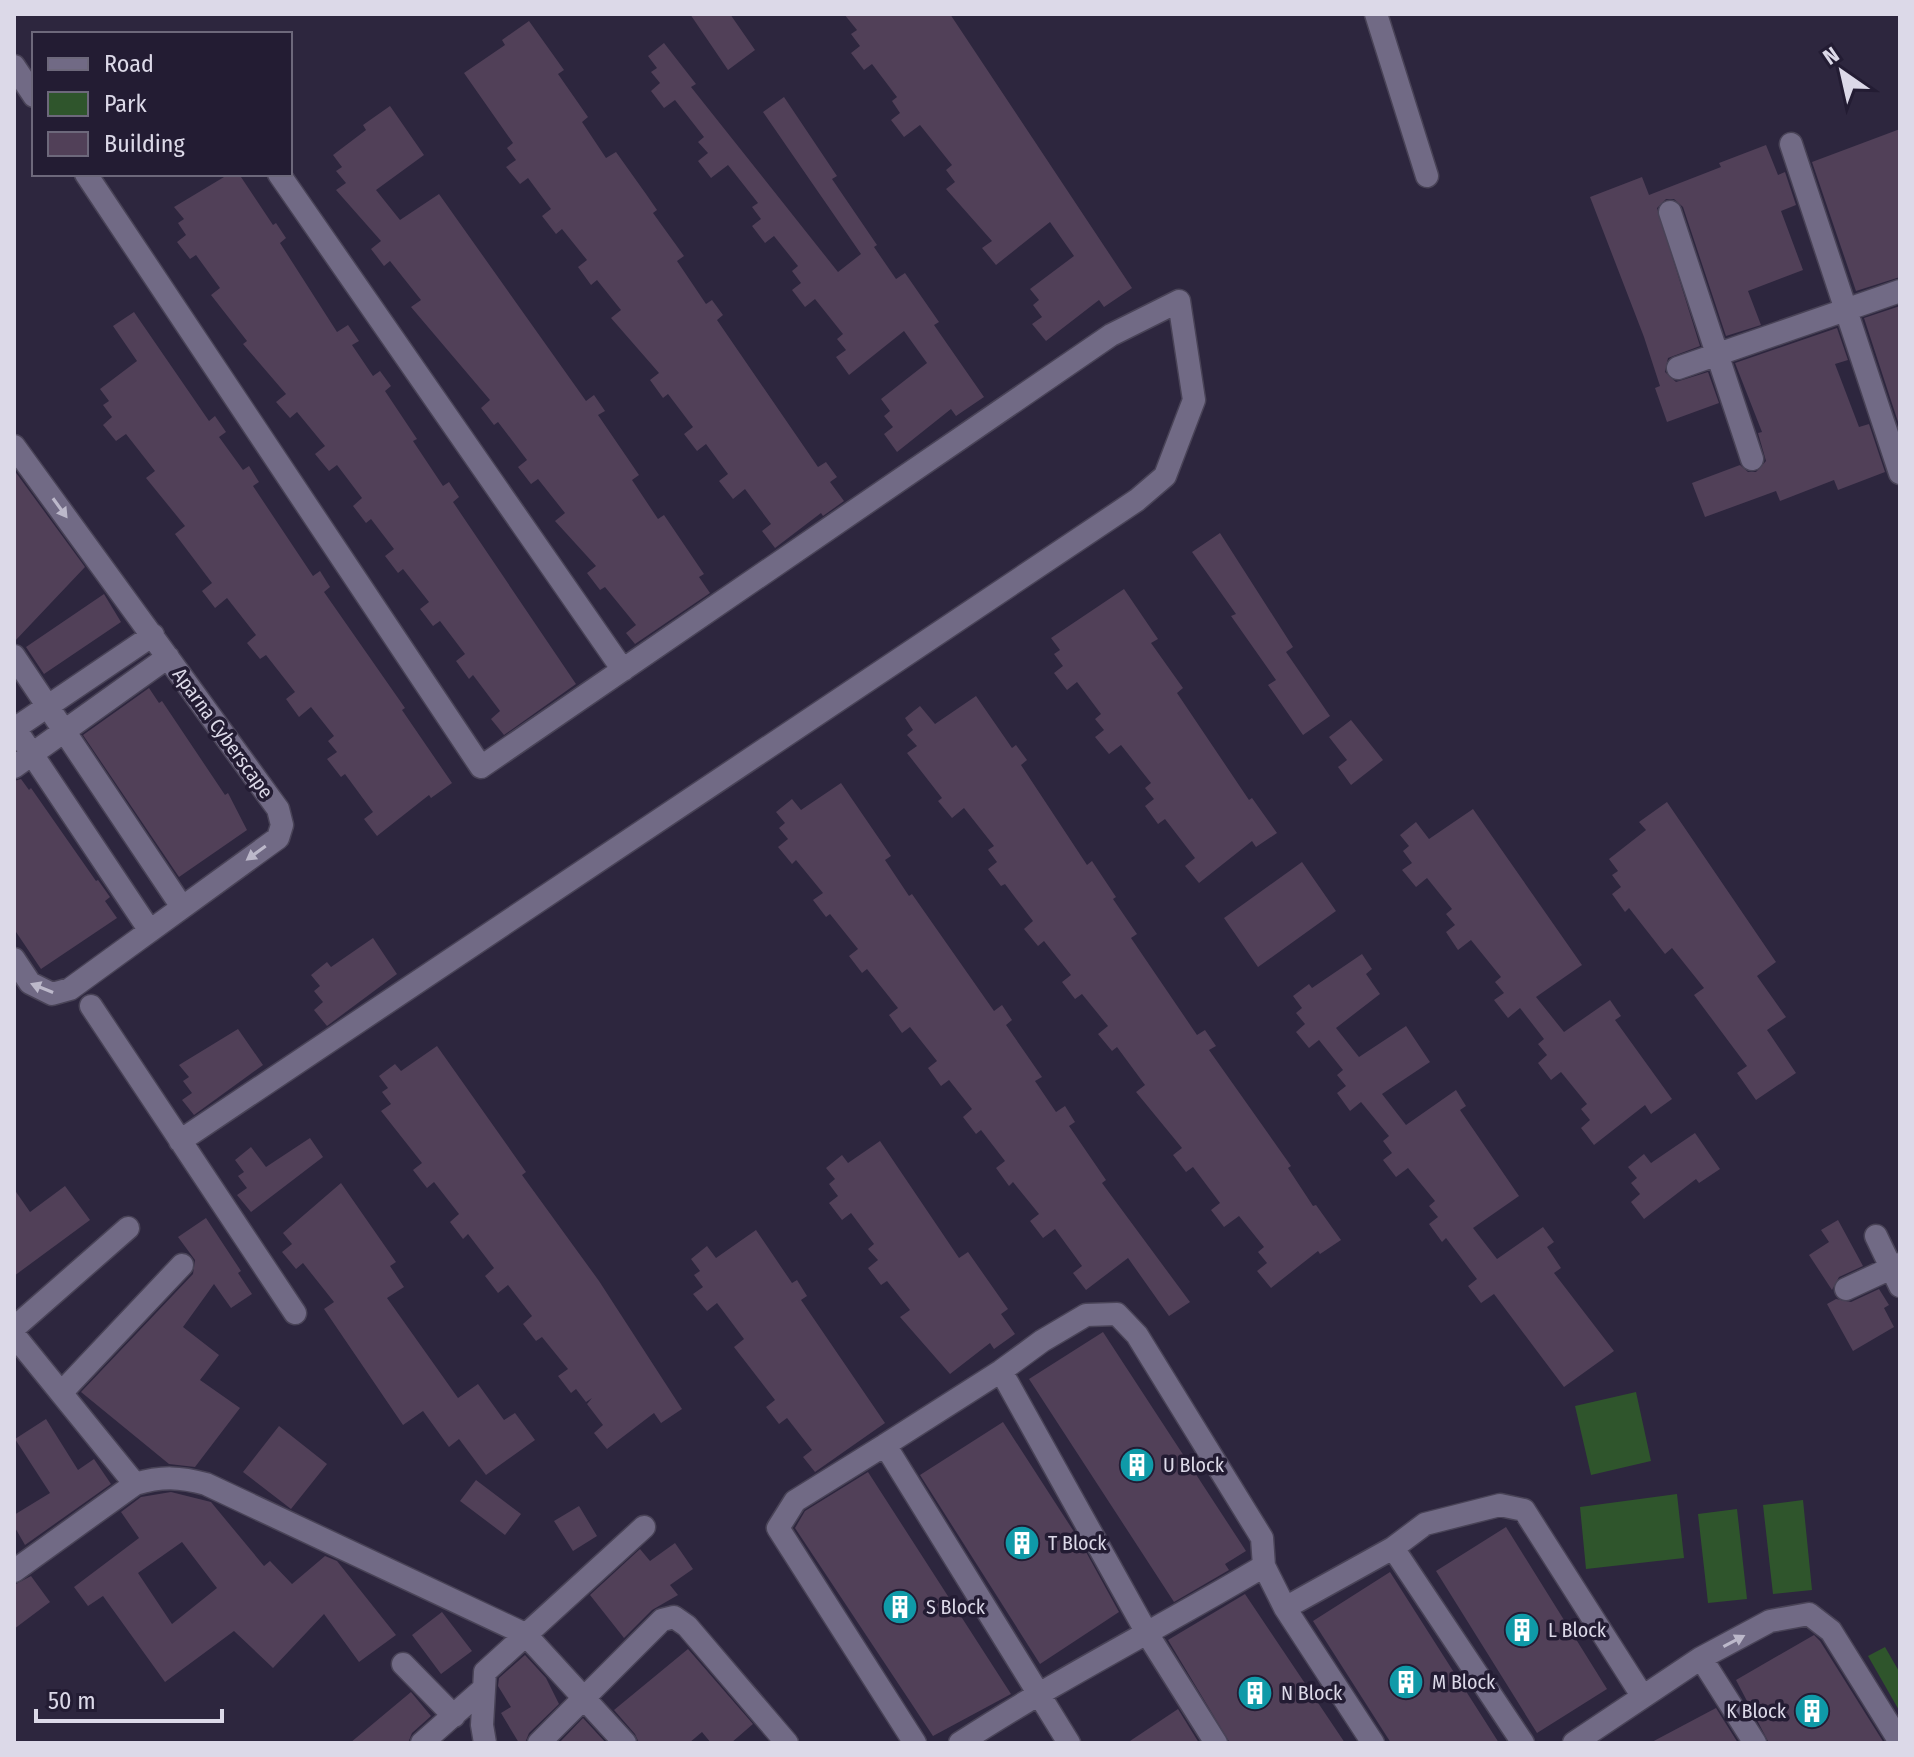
<svg xmlns="http://www.w3.org/2000/svg" width="1914" height="1757" font-family="'Fira Sans Condensed',sans-serif">
<style>
.green{fill:#2f552c}
.building{fill:#514058;fill-rule:evenodd}
.lines{fill:none;stroke-linecap:round;stroke-linejoin:round}
.minor-casing{stroke:#494357;stroke-width:25}
.minor{stroke:#716a85;stroke-width:22}
.oneway{fill:#bcb8ca}
.labels{text-anchor:middle;dominant-baseline:central;stroke-width:7;stroke-linejoin:round;paint-order:stroke}
.street-label{font-size:20px;fill:#dcd9e8;stroke:#231c33}
.poi-label{font-size:20px;fill:#dcd9e8;stroke:#231c33;text-anchor:start}
</style>
<rect width="100%" height="100%" fill="#2d263e"/>
<path class="green" d="M1636 1392 1651 1461 1591 1475 1575 1406Z
M1677 1494 1684 1558 1586 1569 1580 1507Z
M1803 1500 1812 1590 1773 1594 1763 1505Z
M1737 1509 1747 1599 1708 1603 1698 1514Z
M1885 1647 1900 1673V1712L1868 1656Z"/>
<path class="building" d="M690 14H730L755 50 728 70Z
M844 14H950L1132 288 1104 307 1099 300 1046 341 1032 324 1042 317 1033 305 1039 300 1030 289 1074 256 1050 222 996 265 982 248 992 241 946 189 955 182 946 170 952 165 920 125 904 137 891 120 900 113 892 101 897 97 872 64 864 70 851 53 860 46 851 34 857 30Z
M529 21 564 70 558 74 588 117 582 122 606 158 616 152 646 194 657 210 653 213 684 256 677 261 706 304 712 300 723 315 717 320 818 467 826 462 837 477 830 482 844 501 823 516 821 513 775 548 762 531 771 524 745 489 733 499 719 481 728 474 706 444 697 451 684 434 693 427 668 394 663 398 650 380 659 373 611 318 621 310 597 280 591 285 578 267 587 260 562 229 556 234 542 216 551 209 528 178 520 184 506 167 516 160 507 148 513 143 464 73 505 45 502 40Z
M664 43 696 84 691 87 838 272 861 254 763 112 784 97 837 176 832 179 877 245 874 247 896 279 905 273 939 322 934 325 984 397 956 416 951 409 897 452 884 434 893 427 884 416 890 411 881 399 927 363 904 331 849 375 836 357 846 350 837 339 843 334 815 299 805 307 792 290 801 283 792 271 798 266 774 236 765 243 752 226 761 219 752 207 758 203 728 165 711 178 698 161 708 153 698 142 704 137 675 100 664 108 651 91 660 83 651 72 657 68 648 56Z
M390 106 424 155 376 190 400 220 439 194 586 401 594 395 605 411 598 415 639 475 632 480 658 519 664 515 704 574 699 577 710 593 635 644 626 633 636 625 605 587 600 590 587 573 596 566 555 521 565 513 538 479 531 484 518 467 527 460 498 422 494 425 481 408 490 400 411 307 421 300 390 261 384 266 371 249 381 241 336 190 346 183 336 171 342 167 333 155 366 130 363 125Z
M1900 129V277L1856 291 1812 162Z
M1766 145 1778 175 1785 172 1796 205 1781 211 1803 270 1748 291 1761 325 1726 336 1683 207 1674 199H1666L1657 208 1700 346 1668 358 1665 372 1676 382 1708 372 1719 403 1667 422 1655 388 1660 386 1644 337 1590 197 1642 177 1649 195 1721 167 1719 163Z
M229 174H239L273 225 276 223 286 238 280 243 337 332 348 325 359 341 352 345 373 376 380 371 391 386 385 391 417 439 413 441 443 486 449 482 459 497 453 502 576 684 504 735 491 719 500 711 473 675 469 679 456 661 465 654 440 621 433 626 420 609 429 602 403 569 398 573 385 556 394 549 371 519 366 523 353 506 362 498 337 465 329 471 315 454 325 446 297 412 290 418 276 402 286 394 243 344 247 341 211 295 220 288 196 255 190 259 177 242 186 235 178 223 184 219 174 207Z
M1900 306V428L1864 318Z
M134 312 209 421 215 416 226 432 219 437 243 470 249 466 259 482 253 486 313 576 320 571 330 587 324 592 405 708 402 710 452 783 431 798 429 795 377 836 364 819 373 812 345 774 341 777 327 759 337 752 328 741 334 736 311 707 299 717 286 699 295 692 266 655 260 659 247 643 256 635 227 598 215 608 202 591 212 583 175 534 185 526 146 478 155 471 126 434 116 441 103 425 112 417 103 405 109 401 100 389 137 361 113 326Z
M1837 328 1848 360 1835 364 1859 427 1869 424 1885 472 1838 490 1834 480 1780 501 1776 491 1705 517 1692 483 1740 465 1748 472H1756L1766 461 1758 433 1762 432 1735 363Z
M14 470 85 567 14 642Z
M1220 533 1293 647 1286 652 1330 716 1303 735 1268 685 1276 680 1231 616 1236 614 1192 552Z
M1124 589 1158 639 1151 643 1183 688 1177 693 1249 800 1252 798 1277 833 1256 847 1252 841 1199 883 1185 866 1195 858 1165 819 1158 824 1145 806 1154 799 1145 788 1151 783 1121 745 1109 754 1095 737 1104 730 1095 719 1101 714 1077 682 1067 690 1054 673 1063 666 1054 654 1060 650 1051 638Z
M104 594 121 622 44 674 26 647Z
M149 688 159 703 162 701 225 795 228 793 247 830 179 877 83 735Z
M976 696 1012 748 1016 745 1027 760 1021 765 1087 865 1092 861 1116 897 1113 899 1137 934 1131 938 1197 1035 1205 1030 1216 1046 1209 1050 1291 1166 1288 1168 1313 1206 1316 1205 1341 1240 1320 1254 1318 1251 1271 1288 1257 1271 1267 1263 1258 1252 1264 1247 1239 1216 1224 1227 1211 1210 1220 1203 1193 1167 1186 1172 1173 1155 1182 1148 1136 1092 1145 1085 1117 1047 1112 1051 1098 1034 1108 1026 1082 994 1075 999 1062 982 1071 975 1044 941 1038 946 1024 929 1033 921 1005 884 1001 886 988 869 997 862 988 850 994 846 964 808 952 818 938 801 942 798 907 753 917 746 907 735 913 730 905 718 920 706 935 724Z
M1351 720 1383 760 1351 785 1338 767 1347 760 1329 737Z
M21 779 29 790 31 788 96 881 98 880 110 897 105 901 117 918 41 969 14 929V781Z
M841 783 891 856 885 860 909 896 912 894 994 1011 1002 1005 1012 1020 1006 1025 1042 1077 1035 1081 1056 1112 1065 1106 1075 1122 1069 1126 1106 1180 1102 1183 1190 1302 1169 1316 1128 1258 1086 1290 1073 1273 1082 1266 1055 1229 1043 1238 1030 1221 1039 1214 1013 1182 1009 1186 996 1168 1005 1161 981 1130 976 1134 963 1117 972 1109 949 1080 941 1086 928 1068 937 1061 910 1027 902 1033 889 1015 898 1008 867 969 862 973 849 956 858 949 830 914 826 917 813 900 823 893 796 860 792 864 778 847 788 839 779 828 785 823 776 812 792 799 801 810Z
M1667 802 1776 962 1757 976 1786 1017 1767 1030 1796 1073 1756 1100 1737 1073 1747 1066 1694 995 1704 988 1672 948 1665 954 1629 908 1625 912 1612 894 1621 887 1612 875 1618 871 1609 859 1646 830 1639 822Z
M1473 809 1582 965 1536 997 1564 1032 1610 1000 1621 1016 1615 1020 1672 1099 1651 1114 1645 1105 1594 1145 1581 1128 1590 1120 1581 1109 1587 1104 1561 1072 1551 1080 1538 1063 1547 1055 1538 1044 1544 1039 1520 1008 1508 1018 1494 1000 1504 993 1495 982 1501 977 1471 940 1458 950 1446 932 1455 925 1446 914 1452 909 1427 878 1416 887 1402 870 1412 863 1403 851 1409 846 1400 835 1416 822 1429 839Z
M1302 862 1336 911 1258 967 1224 918Z
M373 938 397 974 327 1026 314 1010 323 1002 314 991 320 986 311 975 327 962 331 967Z
M1362 954 1372 969 1366 974 1380 994 1336 1028 1359 1057 1406 1026 1430 1062 1382 1094 1406 1125 1456 1090 1466 1106 1460 1110 1519 1196 1473 1228 1497 1259 1543 1227 1554 1242 1547 1247 1561 1268 1554 1273 1614 1351 1564 1387 1494 1294 1481 1303 1468 1286 1477 1279 1446 1238 1442 1242 1429 1224 1438 1217 1429 1206 1435 1201 1408 1168 1396 1177 1383 1160 1392 1153 1383 1141 1389 1136 1361 1102 1350 1111 1337 1093 1346 1086 1337 1075 1343 1070 1319 1040 1309 1048 1296 1032 1305 1024 1296 1013 1302 1008 1293 996 1309 984 1312 988Z
M238 1029 263 1065 194 1115 182 1100 192 1093 183 1081 189 1077 179 1065Z
M437 1046 526 1172 522 1175 599 1281 682 1409 661 1423 654 1413 607 1449 594 1433 603 1425 587 1404 592 1398 586 1402 576 1389 571 1393 558 1376 568 1369 542 1337 536 1341 523 1324 532 1316 508 1285 498 1293 485 1276 494 1268 468 1234 463 1239 450 1222 459 1214 434 1182 427 1188 413 1170 422 1163 381 1111 391 1104 382 1092 388 1088 379 1076 395 1064 401 1071Z
M1695 1133 1720 1169 1699 1183 1696 1179 1644 1219 1631 1202 1640 1194 1631 1183 1637 1178 1628 1167 1644 1154 1651 1163Z
M310 1138 323 1157 251 1212 237 1195 247 1188 238 1176 244 1172 235 1160 251 1147 266 1167Z
M880 1141 959 1258 968 1252 1008 1309 1001 1314 1015 1334 994 1349 990 1343 950 1374 900 1317 910 1310 887 1281 881 1285 868 1268 878 1260 868 1249 874 1244 851 1213 842 1220 829 1203 838 1196 829 1184 835 1179 826 1168 842 1155 848 1163Z
M341 1183 396 1262 390 1266 404 1287 387 1298 458 1398 478 1384 504 1420 515 1413 535 1440 486 1475 459 1439 449 1447 423 1411 403 1425 324 1309 334 1302 303 1263 296 1269 282 1252 292 1244 283 1233Z
M65 1186 90 1220 14 1276V1189L30 1212Z
M206 1218 241 1271 238 1273 252 1294 231 1308 214 1284 183 1327 219 1355 200 1380 240 1408 195 1467 169 1464 81 1392 193 1274 195 1260 178 1237Z
M1838 1220 1863 1266 1839 1277 1832 1290 1809 1255 1829 1242 1821 1230Z
M756 1230 792 1283 797 1280 807 1296 801 1300 885 1423 815 1472 803 1457 812 1450 787 1418 779 1424 766 1407 775 1400 734 1347 744 1339 717 1303 707 1311 693 1294 703 1287 694 1275 700 1271 691 1259 707 1246 716 1258Z
M1879 1289 1889 1305 1884 1308 1894 1327 1853 1351 1827 1304 1836 1299 1851 1302Z
M1103 1332 1246 1551 1225 1564 1229 1570 1174 1602 1029 1379Z
M46 1419 78 1470 94 1459 111 1484 25 1545 14 1526V1515L50 1493 15 1439Z
M1003 1422 1080 1541 1119 1612 1040 1664 920 1475Z
M279 1426 327 1464 291 1509 243 1472Z
M868 1472 1011 1694 933 1736 795 1528 805 1511Z
M476 1480 521 1514 505 1535 460 1501Z
M171 1492 211 1502 264 1566 270 1561 292 1584 325 1556 337 1561 396 1635 359 1662 324 1614 273 1668 234 1631 165 1682 103 1596 88 1606 74 1587 139 1538 121 1512 141 1497ZM182 1542 217 1588 172 1624 138 1573Z
M579 1506 597 1536 573 1551 554 1521Z
M1506 1527 1607 1689 1537 1733 1436 1571Z
M675 1543 693 1569 670 1585 678 1595 652 1610 624 1638 590 1595 640 1549 650 1561Z
M1390 1572 1499 1743H1391L1313 1621Z
M31 1576 50 1602 14 1629V1585Z
M1245 1594 1345 1743H1230L1168 1640Z
M442 1612 472 1651 441 1674 412 1635Z
M1814 1635 1820 1641 1884 1743H1769L1736 1680Z
M688 1649 753 1724 731 1743H711L702 1732 689 1743H639L635 1734 614 1710Z
M525 1655 546 1678 559 1704 529 1733 525 1743H519L501 1713 511 1707 498 1686 499 1678Z
M411 1692 431 1716 412 1733 408 1743H350Z
M1716 1708 1738 1743H1650Z
M1178 1709 1199 1743H1127Z
M583 1718 606 1743H559Z"/>
<g class="lines">
<defs>
<path id="minor" d="M1376 14 1427 176
M14 66 34 96
M1791 144 1900 473
M86 174 481 767 1111 335 1179 301 1194 400 1165 476 1137 500 180 1141
M279 174 623 670
M1670 212 1752 459
M1678 368 1900 291
M14 446 278 809 282 825 278 838 70 989 52 994 30 983 14 959
M14 656 182 907
M14 727 150 931
M14 729 153 635
M14 767 168 657
M91 1006 295 1313
M1876 1236 1900 1286
M1846 1289 1900 1264
M14 1328 128 1228
M14 1335 135 1484C162 1476 180 1477 206 1484L525 1634 625 1743
M1001 1371 1148 1635 1216 1743
M61 1393 182 1265
M885 1445 795 1501 778 1528 915 1743
M1393 1548 1523 1743
M1264 1566 1285 1608 1373 1743
M14 1571 135 1484
M1285 1608 1393 1548 1425 1524 1500 1505 1524 1510 1643 1697
M1701 1658 1755 1743
M403 1664 454 1716
M422 1743 482 1690
M485 1743 482 1725 485 1672 644 1527
M539 1743 662 1620 674 1617 687 1626 787 1743
M960 1743C1058 1679 1163 1626 1264 1566L1262 1538 1137 1335 1117 1314 1086 1315 1042 1341 1001 1371 885 1445 1069 1743
M1574 1743 1701 1658 1770 1621 1809 1614 1831 1631 1900 1742"/>
</defs>
<use href="#minor" class="minor-casing"/>
<use href="#minor" class="minor"/>
</g>
<defs><path id="oneway-solid" d="M-6-.8H1V-3.2L6.5 0L1 3.2V.8H-6Z" transform="scale(2)"/></defs>
<g class="oneway">
<use href="#oneway-solid" transform="translate(60 508) rotate(54)"/>
<use href="#oneway-solid" transform="translate(256 853) rotate(144)"/>
<use href="#oneway-solid" transform="translate(42 988) rotate(-158)"/>
<use href="#oneway-solid" transform="translate(1734 1641) rotate(-28)"/>
</g>
<defs>
<symbol id="building-disc" viewBox="-11 -11 22 22"><circle r="9.5" fill="#0f9aa8" stroke="#231c33"/><path d="M-4-6H4V6H1V3H-1V6H-4ZM-2.5-4.3h1.7v1.8h-1.7ZM.8-4.3h1.7v1.8H.8ZM-2.5-1h1.7V.8h-1.7ZM.8-1h1.7V.8H.8Z" fill="#fff"/></symbol>
</defs>
<g fill-rule="evenodd">
<use href="#building-disc" x="1117" y="1445" width="40" height="40"/>
<use href="#building-disc" x="1002" y="1523" width="40" height="40"/>
<use href="#building-disc" x="880" y="1587" width="40" height="40"/>
<use href="#building-disc" x="1502" y="1610" width="40" height="40"/>
<use href="#building-disc" x="1386" y="1662" width="40" height="40"/>
<use href="#building-disc" x="1235" y="1673" width="40" height="40"/>
<use href="#building-disc" x="1792" y="1691" width="40" height="40"/>
</g>
<g class="labels">
<g class="street-label">
<text transform="translate(223 733) rotate(54)">Aparna Cyberscape</text>
</g>
<g class="poi-label">
<text x="1163" y="1465">U Block</text>
<text x="1048" y="1543">T Block</text>
<text x="926" y="1607">S Block</text>
<text x="1548" y="1630">L Block</text>
<text x="1432" y="1682">M Block</text>
<text x="1281" y="1693">N Block</text>
<text x="1786" y="1711" text-anchor="end">K Block</text>
</g>
</g>
<rect width="1914" height="1757" fill="none" stroke="#dcd9e8" stroke-width="32"/>
<rect x="32" y="32" width="260" height="144" fill="#231c33" stroke="#6d687b" stroke-width="2"/>
<rect x="48" y="58" width="40" height="12" fill="#716a85" stroke="#6d687b" stroke-width="2"/>
<text x="104" y="72" font-size="24" fill="#dcd9e8">Road</text>
<rect x="48" y="92" width="40" height="24" fill="#2f552c" stroke="#6d687b" stroke-width="2"/>
<text x="104" y="112" font-size="24" fill="#dcd9e8">Park</text>
<rect x="48" y="132" width="40" height="24" fill="#514058" stroke="#6d687b" stroke-width="2"/>
<text x="104" y="152" font-size="24" fill="#dcd9e8">Building</text>
<g transform="translate(1842 72) rotate(326)" stroke="#231c33" stroke-width="6" paint-order="stroke">
<path d="M0-6L14 30L0 20L-14 30Z" fill="#dcd9e8"/>
<text y="-12" font-size="22" font-weight="bold" text-anchor="middle" fill="#dcd9e8">N</text>
</g>
<path d="M36 1709v12h186v-12" fill="none" stroke="#dcd9e8" stroke-width="4"/>
<text x="48" y="1709" font-size="24" fill="#dcd9e8" stroke="#231c33" stroke-width="6" paint-order="stroke">50 m</text>
</svg>
